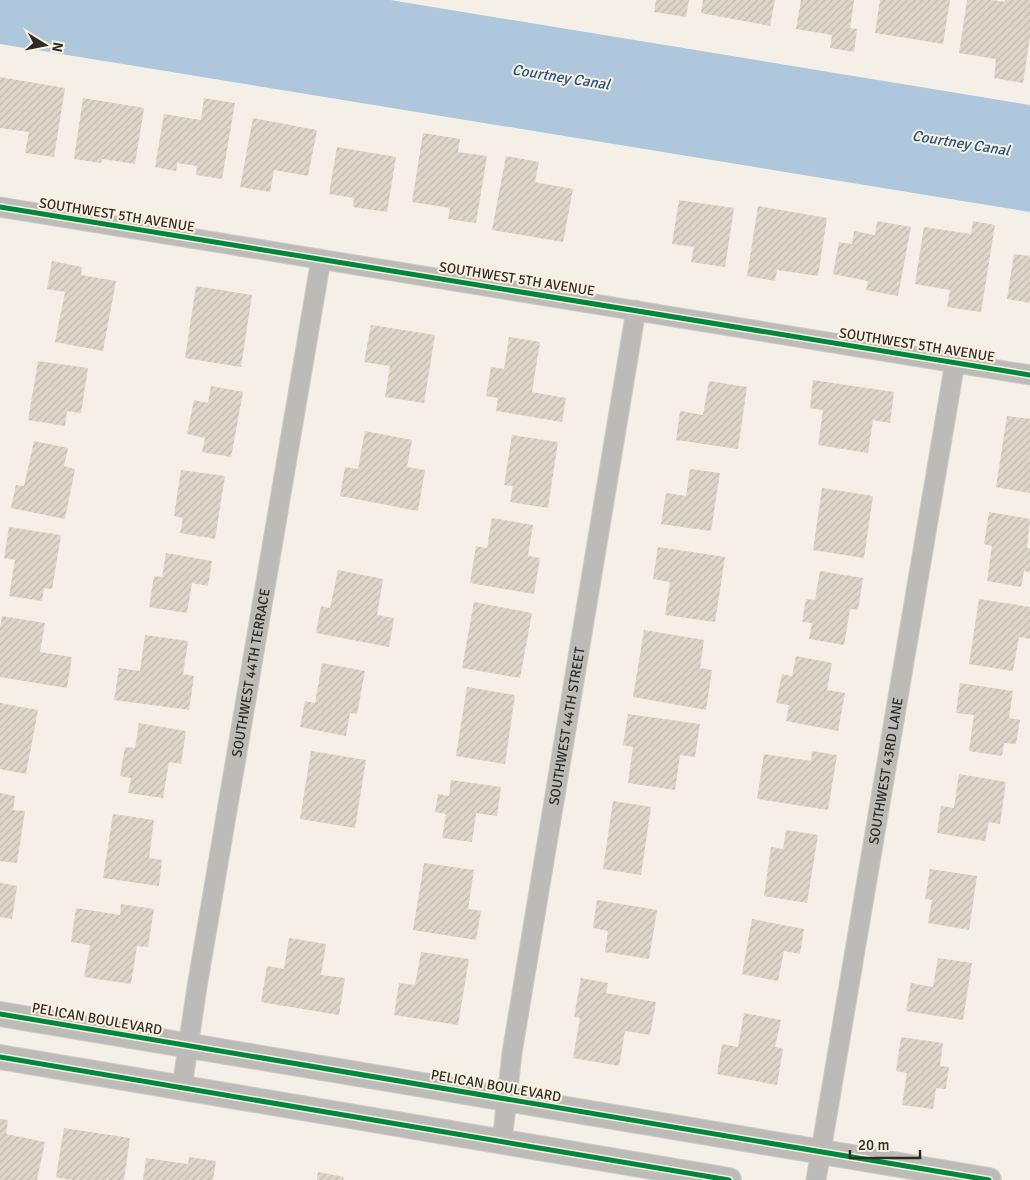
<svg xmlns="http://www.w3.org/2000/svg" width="1030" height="1180" font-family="Signika,sans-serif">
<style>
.water{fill:#afc7dd}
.building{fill:url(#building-hatch)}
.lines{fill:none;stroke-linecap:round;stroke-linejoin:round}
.minor-casing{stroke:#d0ccc5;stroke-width:21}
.tertiary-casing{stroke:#d0ccc5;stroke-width:26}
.minor{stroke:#bdbbb8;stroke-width:19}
.tertiary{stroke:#bdbbb8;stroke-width:24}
.cycleway-casing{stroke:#faf1e1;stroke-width:8}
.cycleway{stroke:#00873e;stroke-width:5}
.labels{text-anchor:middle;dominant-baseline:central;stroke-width:4;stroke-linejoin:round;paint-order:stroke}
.street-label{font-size:14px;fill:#2f2c26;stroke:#faf1e1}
.water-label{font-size:15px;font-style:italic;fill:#215482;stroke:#faf1e1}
</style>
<defs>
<pattern id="building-hatch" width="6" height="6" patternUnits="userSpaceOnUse" patternTransform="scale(1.25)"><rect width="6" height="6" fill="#ddd7ca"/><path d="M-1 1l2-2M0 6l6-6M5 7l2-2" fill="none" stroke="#beb9ad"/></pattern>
</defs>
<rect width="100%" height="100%" fill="#f4f0e7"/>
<path class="water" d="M0 0H390L1030 105V212L0 44Z"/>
<path class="building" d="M656 0H689L686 17 654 12Z
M703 0H775L770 26 701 13Z
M801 0H854L850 28 857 29 854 52 830 48 832 35 796 29Z
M880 0H950L943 44 875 33Z
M967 0H992L1005 2V0H1030V37L1023 83 994 78 996 59 959 53Z
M0 77 65 88 54 157 25 153 29 132 0 128Z
M83 98 144 108 135 164 102 159 101 163 74 159Z
M204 98 235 103 222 179 196 175 197 166 177 163 176 171 155 167 164 114 201 120Z
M253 118 317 130 308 176 274 170 270 192 240 187Z
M423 133 460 139 458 152 487 156 476 223 448 219 450 208 412 202Z
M337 147 396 157 387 212 353 207 354 198 329 194Z
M506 156 539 162 535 182 573 189 563 242 492 230Z
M679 200 734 208 725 267 691 262 694 247 672 244Z
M758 206 827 218 818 276 777 270 775 281 747 276Z
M877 221 911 227 898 296 866 290 868 281 833 274 839 242 852 244 854 231 875 235Z
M973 221 995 225 981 312 947 307 950 290 915 284 924 227 971 234Z
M1014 254 1030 256V303L1007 299Z
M52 261 82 267 81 275 116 281 103 351 55 342 65 292 47 289Z
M196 286 252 295 241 367 185 358Z
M371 325 435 335 424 403 385 397 390 366 364 362Z
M509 337 540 342 532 392 566 398 562 422 496 411 498 398 486 396 491 367 504 369Z
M38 361 88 368 81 413 67 411 65 426 28 420Z
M813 380 894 392 890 423 873 420 868 453 818 445 823 410 810 408Z
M709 381 747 387 738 449 676 440 680 411 703 415Z
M211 386 243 392 231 457 202 452 205 438 187 434 194 400 208 403Z
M1007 416 1030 419V493L996 487Z
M365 431 412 440 407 467 425 470 418 511 340 496 345 467 358 469Z
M512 435 558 442 548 508 510 502 513 486 504 485Z
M34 441 68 448 64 466 75 469 65 519 11 508 16 485 24 486Z
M690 469 720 473 711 531 661 524 666 493 686 496Z
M181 470 225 476 215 539 180 533 183 518 174 516Z
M822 488 873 496 864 558 813 550Z
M989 512 1030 519 1027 548H1030V572L1024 571 1021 587 987 581 992 546 984 544Z
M492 518 533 525 528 556 540 558 534 594 470 583 476 546 487 548Z
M9 527 61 535 52 589 44 588 42 601 9 596 15 560 4 558Z
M658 547 725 557 715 622 665 615 670 582 653 579Z
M166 553 212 561 208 586 192 583 187 613 149 607 154 576 162 577Z
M338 570 383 579 377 615 394 618 389 647 316 633 321 606 330 608Z
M820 571 863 578 858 610 850 609 844 645 809 639 812 623 802 622 806 599 815 600Z
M979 599 1030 607V639L1019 637 1013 671 969 664Z
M474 602 532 613 520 678 462 668Z
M2 616 45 623 40 652 72 657 67 688 0 677V628Z
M644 630 704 640 700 668 712 670 706 710 633 697Z
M145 635 188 641 183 674 194 676 189 710 114 700 119 668 140 671Z
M796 656 832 663 827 690 845 693 838 731 786 721 789 705 776 703 782 674 792 676Z
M322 663 365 671 357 714 350 713 346 736 300 727 305 701 315 703Z
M960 683 1013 691 1009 718 1020 720 1016 744 1004 743 1002 756 969 751 974 715 956 713Z
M467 687 515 695 505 764 456 756Z
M0 703 38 710 26 774 0 769Z
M628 714 700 724 695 757 680 755 675 790 628 783 633 747 623 745Z
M139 723 186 731 181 764 169 762 163 798 128 793 131 778 120 776 125 747 135 748Z
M311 751 366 760 355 828 300 819Z
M812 751 837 755 828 810 757 799 764 754 811 761Z
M959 774 1006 782 1000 824 989 822 985 841 937 833 941 806 954 808Z
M451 780 501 787 497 816 476 813 472 842 442 838 446 814 435 812 438 794 449 796Z
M0 793 15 796 13 810 25 811 17 863 0 861Z
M613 801 651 807 641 875 603 869Z
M113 814 154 820 149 858 162 860 159 886 103 878Z
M786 830 818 835 807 903 764 896 771 847 783 849Z
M424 863 474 870 468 909 481 911 476 940 413 930Z
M930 869 977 876 969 930 928 923 932 900 925 899Z
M0 883 17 886 12 919 0 917Z
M597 900 657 910 649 959 605 952 608 931 593 928Z
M121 904 154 909 148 947 137 946 131 984 84 977 90 945 71 942 76 908 120 915Z
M752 919 804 929 800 954 784 951 778 981 742 974Z
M289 938 326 944 321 975 345 978 339 1015 261 1002 267 966 284 969Z
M421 952 469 959 458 1025 394 1015 399 983 415 985Z
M938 958 972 963 963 1020 906 1011 911 983 933 987Z
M581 978 608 983 606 993 656 1002 650 1035 625 1031 619 1066 573 1058 580 1018 574 1017Z
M744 1013 781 1020 775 1047 783 1049 777 1085 717 1074 722 1044 738 1047Z
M901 1037 943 1043 940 1066 949 1067 946 1089 936 1088 933 1109 902 1105 907 1073 896 1071Z
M0 1119 8 1120 6 1134 45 1142 37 1180H0Z
M64 1128 130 1138 124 1180H70L56 1177Z
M189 1157 216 1161 213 1180H143L146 1158 188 1164Z
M318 1172 344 1177 343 1180H317Z"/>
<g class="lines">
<defs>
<g id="minor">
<path d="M0 207 1030 375"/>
<path id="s1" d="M182 1087 197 987 321 259"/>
<path id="s2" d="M502 1142 512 1053 636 310"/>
<path id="s3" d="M816 1180 955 362"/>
</g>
<path id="tertiary" d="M0 1014 989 1180
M0 1057 729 1180"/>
</defs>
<use href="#minor" class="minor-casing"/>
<use href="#tertiary" class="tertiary-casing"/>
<use href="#minor" class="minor"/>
<use href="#tertiary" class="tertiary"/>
<defs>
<path id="cycleway" d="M0 207 1030 375
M0 1014 989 1180
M0 1057 729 1180"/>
</defs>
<use href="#cycleway" class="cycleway-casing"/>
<use href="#cycleway" class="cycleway"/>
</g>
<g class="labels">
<g class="street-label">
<text transform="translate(117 215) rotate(9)">SOUTHWEST 5TH AVENUE</text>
<text transform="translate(517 279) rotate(9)">SOUTHWEST 5TH AVENUE</text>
<text transform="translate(917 345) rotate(9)">SOUTHWEST 5TH AVENUE</text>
<text stroke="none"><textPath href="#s1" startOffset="420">SOUTHWEST 44TH TERRACE</textPath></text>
<text stroke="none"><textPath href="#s2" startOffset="421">SOUTHWEST 44TH STREET</textPath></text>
<text stroke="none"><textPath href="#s3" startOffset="415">SOUTHWEST 43RD LANE</textPath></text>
<text transform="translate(97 1019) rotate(10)">PELICAN BOULEVARD</text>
<text transform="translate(496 1086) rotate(10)">PELICAN BOULEVARD</text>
</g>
<g class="water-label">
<text transform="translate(561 77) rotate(9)">Courtney Canal</text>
<text transform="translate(961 143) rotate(9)">Courtney Canal</text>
</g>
</g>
<g transform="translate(45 45) rotate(100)" stroke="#faf1e1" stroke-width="4" paint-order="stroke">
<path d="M0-4L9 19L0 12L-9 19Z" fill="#2f2c26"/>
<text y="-8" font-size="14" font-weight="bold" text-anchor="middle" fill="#2f2c26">N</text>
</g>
<path d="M850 1150v8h70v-8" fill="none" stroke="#2f2c26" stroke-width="2.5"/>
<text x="858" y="1150" font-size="15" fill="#2f2c26" stroke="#faf1e1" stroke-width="4" paint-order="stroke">20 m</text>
</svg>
